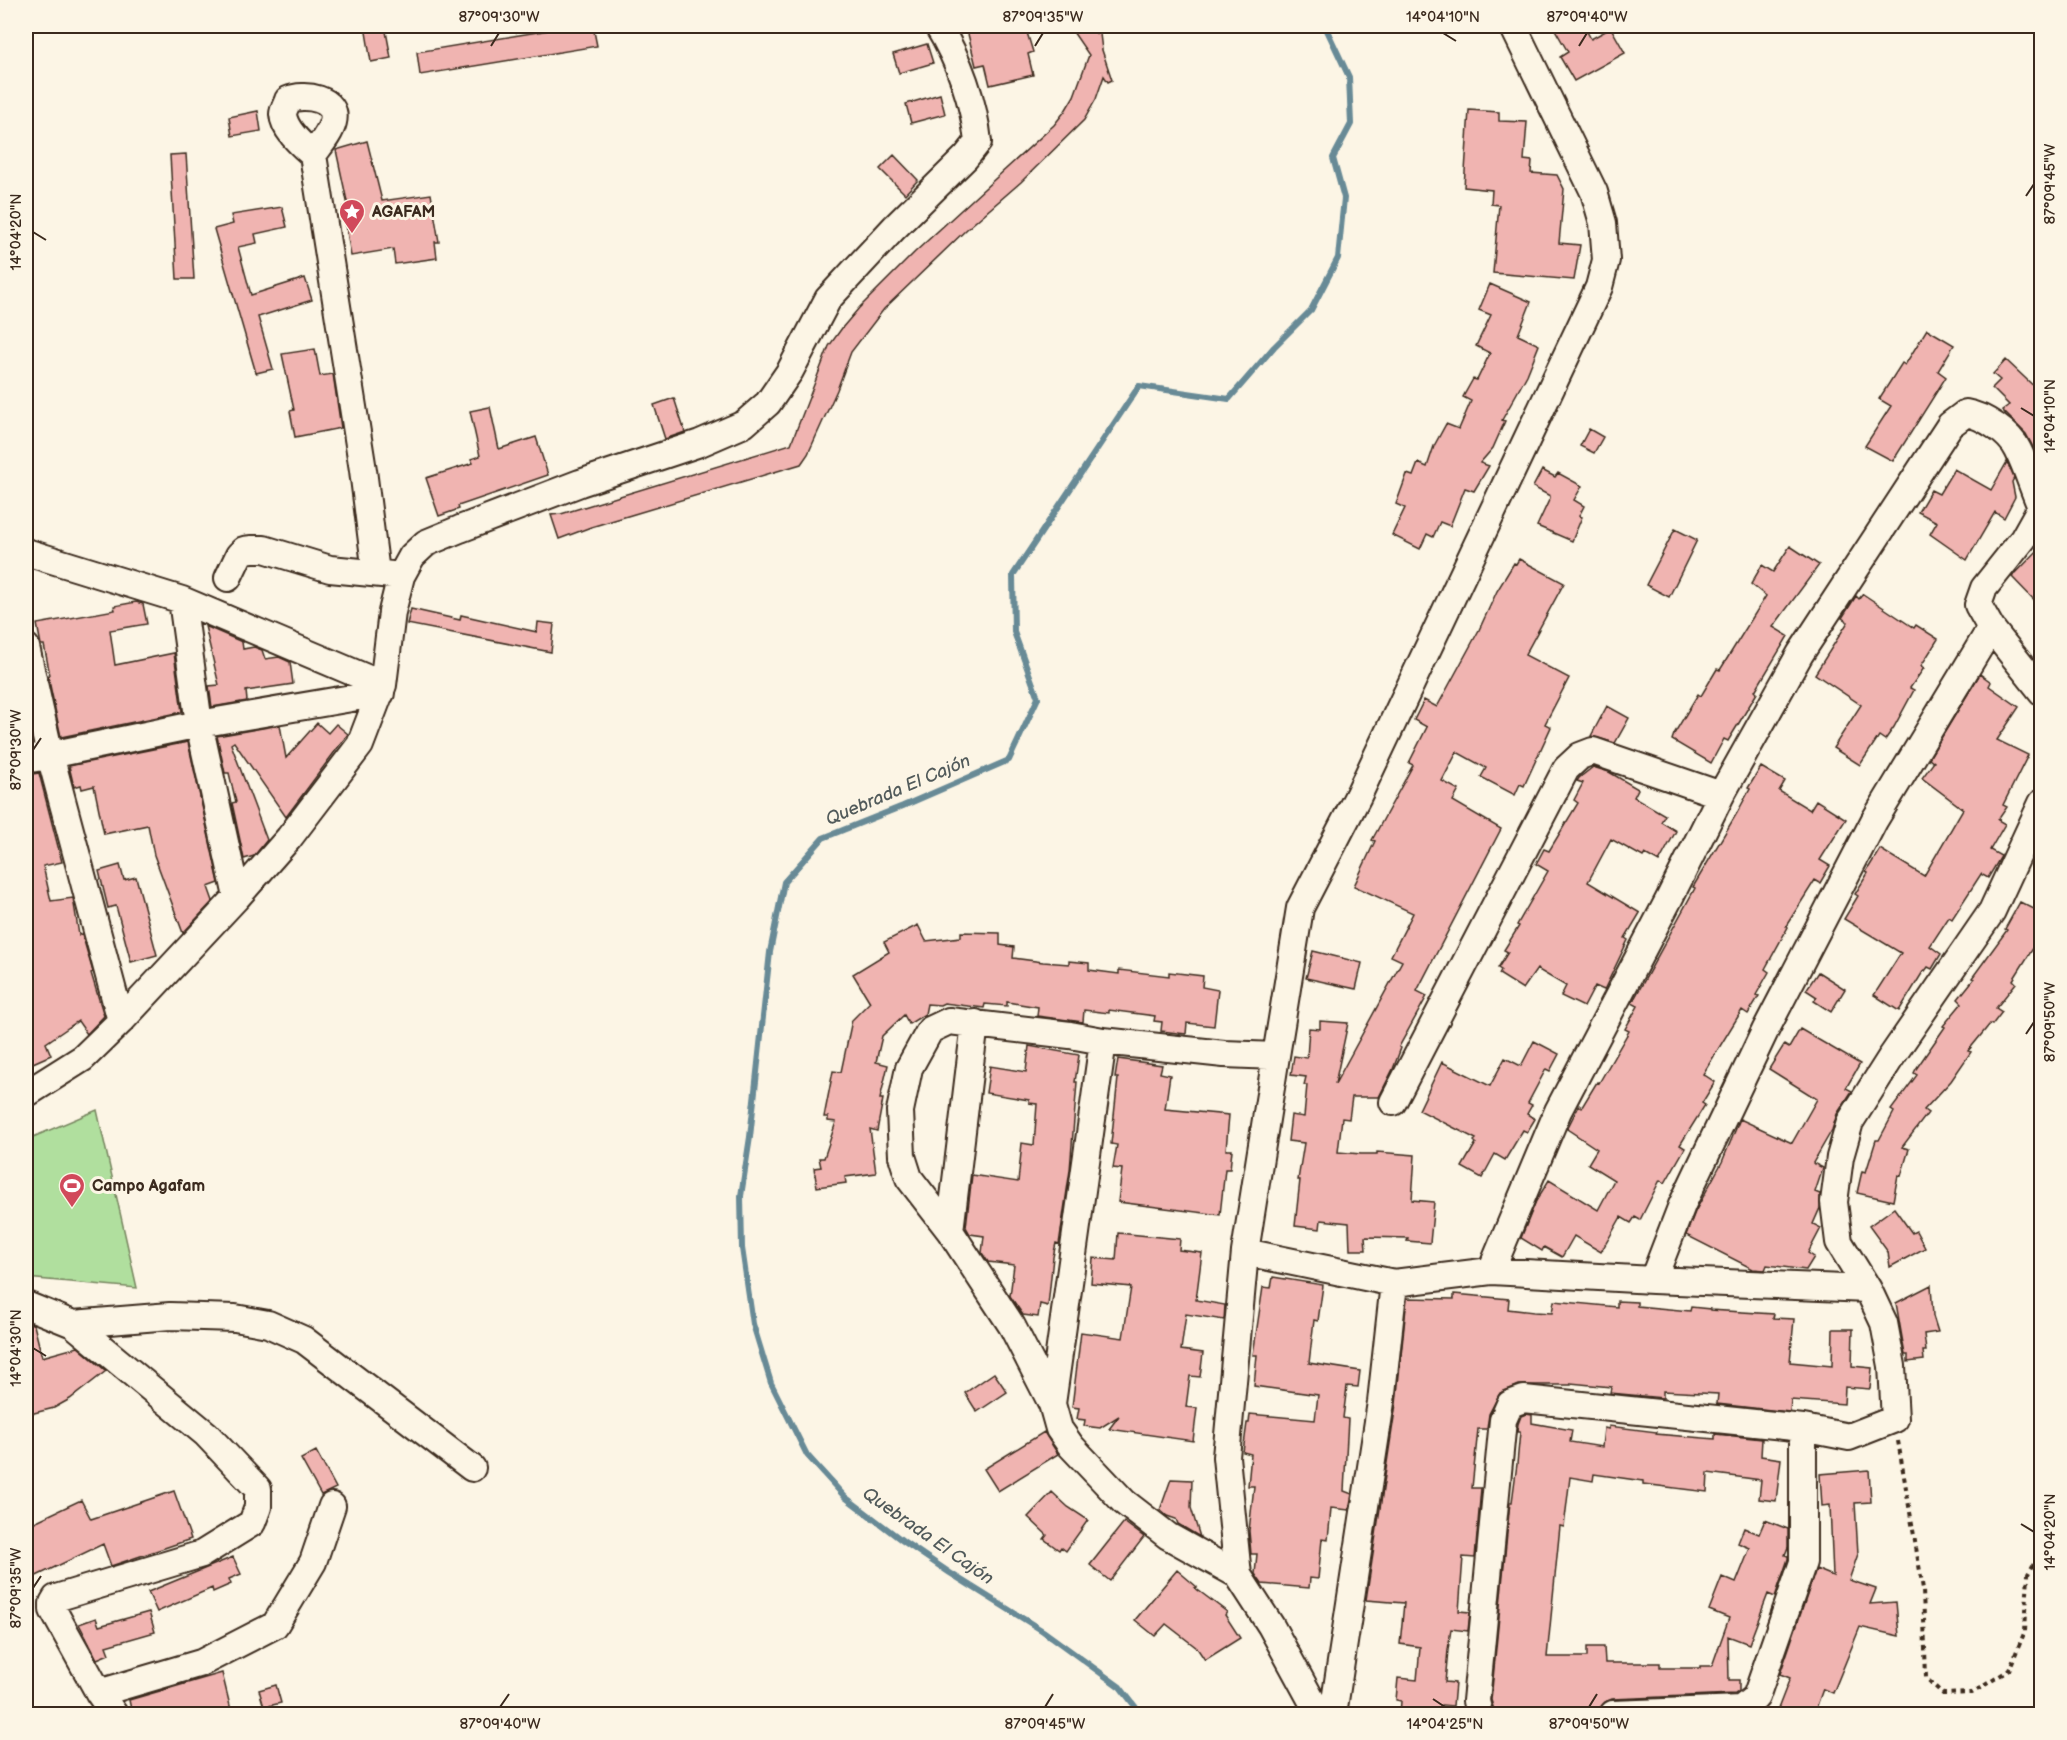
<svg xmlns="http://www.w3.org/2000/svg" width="2067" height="1740" font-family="'Balsamiq Sans',sans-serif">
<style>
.green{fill:#b0df9e;stroke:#76845e;stroke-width:1.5}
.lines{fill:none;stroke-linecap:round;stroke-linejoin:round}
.stream{stroke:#678a96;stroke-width:6}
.building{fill:#f0b4b1;stroke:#3b2a1e;stroke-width:1.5}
.minor-casing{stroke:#3b2a1e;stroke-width:30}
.path{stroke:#3b2a1e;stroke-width:4;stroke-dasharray:4.5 4.5;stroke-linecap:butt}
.minor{stroke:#fcf5e5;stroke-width:26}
.ticks{fill:none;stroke:#3b2a1e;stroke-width:2}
.labels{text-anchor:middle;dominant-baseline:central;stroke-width:6;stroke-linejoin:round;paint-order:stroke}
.poi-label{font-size:16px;font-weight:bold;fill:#3b2a1e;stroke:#fcf5e5;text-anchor:start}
.water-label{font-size:18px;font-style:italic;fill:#515a5a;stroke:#fcf5e5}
.neatline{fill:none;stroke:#3b2a1e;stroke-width:2}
.ticks-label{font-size:15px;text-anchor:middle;fill:#3b2a1e}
</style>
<rect width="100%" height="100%" fill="#fcf5e5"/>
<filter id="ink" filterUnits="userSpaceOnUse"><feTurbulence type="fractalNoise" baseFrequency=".0167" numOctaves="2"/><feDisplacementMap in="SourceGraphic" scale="12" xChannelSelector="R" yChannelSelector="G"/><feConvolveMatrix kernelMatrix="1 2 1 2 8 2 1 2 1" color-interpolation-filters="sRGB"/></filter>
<g filter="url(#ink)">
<path class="green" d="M97 1110 137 1288 26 1278V1140Z"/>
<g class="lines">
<path class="stream" d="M1141 1714 1120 1687 1043 1631 950 1573 903 1541 845 1497 807 1455 771 1383 753 1324 742 1248 741 1196 750 1137 770 952 784 882 823 838 903 806 1009 760 1038 698 1014 632 1013 575 1139 386 1229 399 1274 347 1311 310 1338 258 1344 198 1333 158 1351 124 1349 77 1325 26"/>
</g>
<path class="building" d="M365 26H385L391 58 371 62Z
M574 26H593L597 46 420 75 417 52Z
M966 26H1025L1033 52 1028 54 1033 75 990 85 985 64 976 66Z
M1069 26H1092L1096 33 1099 26 1102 50 1112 80 1108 82 1104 76 1096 99 1084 120 1021 182 967 229 884 309 851 352 837 390 808 454 801 464 591 527 559 539 551 515 561 514 791 444 829 346 842 328 859 308 915 252 1054 125 1065 111 1074 96 1089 55Z
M1553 26H1584L1591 39 1611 28 1625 53 1574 81 1560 57 1568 52Z
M927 44 933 63 899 73 893 54Z
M940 94 945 114 911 123 906 104Z
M1469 110 1499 112V121L1527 122 1524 160 1532 161 1531 173 1557 175 1564 189 1559 243 1580 245 1574 280 1493 273 1499 205 1491 204 1492 190 1464 187Z
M258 111 261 131 232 136 229 117Z
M367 141 382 201 431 194 439 242H435L437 258 395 264 393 249 351 256 343 207 348 206 336 150Z
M186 154 194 279H177L170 155Z
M894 155 918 180 905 194 880 169Z
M282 207 287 227 255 234 257 243 238 247 251 295 305 278 312 300 258 317 273 369 256 373 214 229 233 224 231 215Z
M1490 284 1531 302 1518 335 1539 345 1527 375 1502 420 1505 421 1493 448 1480 463 1489 466 1474 491 1465 488 1450 526 1440 522 1433 537 1427 534 1420 549 1392 535 1405 508 1396 504 1407 474 1413 476 1418 463 1427 467 1434 446 1446 424 1459 429 1471 401 1463 397 1473 379 1477 380 1490 353 1476 346 1491 315 1479 310Z
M1927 329 1954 345 1938 371 1946 377 1893 461 1865 446 1891 406 1879 399 1902 363 1905 365Z
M315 349 320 376 333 374 341 428 295 437 290 411 294 410 282 354Z
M2006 360 2042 394V464L2026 434 2002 410 2009 405 1992 388 2000 380 1993 374Z
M674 398 685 432 665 439 654 405Z
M490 407 499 449 536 437 548 475 458 506 459 509 439 516 426 478 473 463 471 459 480 456 470 411Z
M1589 429 1603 437 1594 453 1580 446Z
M2007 462 2014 478 2012 482 2015 497 2004 518 1995 512 1967 560 1930 534 1937 522 1918 512 1931 490 1939 494 1954 469 1991 490Z
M1542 470 1555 477 1558 473 1582 486 1574 500 1584 506 1579 516 1582 517 1572 541 1537 526 1550 498V496L1533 487Z
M1675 529 1697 540 1669 597 1646 585Z
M1790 546 1819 565 1773 627 1788 636 1755 691 1757 693 1742 718 1728 741 1724 739 1711 763 1672 740 1674 734 1698 694 1701 696 1717 669 1720 670 1766 596 1751 584 1762 565 1773 572Z
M2042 546V608L2012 577Z
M1519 559 1564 583 1525 655 1569 678 1545 724 1551 727 1524 786 1520 784 1515 795 1481 777 1486 768 1457 752 1442 781 1459 790 1453 801 1501 829 1417 991 1427 996 1399 1047 1401 1048 1393 1069 1379 1097H1352L1349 1119 1342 1118 1338 1152 1361 1154H1377V1152L1415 1155 1412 1200 1434 1202 1430 1243 1407 1241 1408 1238 1365 1237 1366 1250H1350L1349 1223 1321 1220 1320 1229 1295 1226 1300 1180H1298L1304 1143 1288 1141 1291 1115 1304 1117 1307 1085H1304L1306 1077 1291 1075 1294 1056 1307 1058 1309 1028 1320 1029V1021L1348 1023 1335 1084 1402 961 1391 956 1413 913 1354 886 1375 841 1372 840 1413 765 1409 763 1427 727 1414 720 1424 700 1437 707 1479 630 1497 591 1514 563 1516 564Z
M1863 594 1914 628 1916 625 1938 639 1921 666 1924 668 1910 688 1914 690 1894 727 1885 740 1879 736 1860 765 1833 748 1861 705 1815 674 1848 622 1842 618 1856 596 1859 599Z
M136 602 143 604 147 624 110 630 115 665 174 653 182 712 61 737 48 676 50 675 44 645H41L37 624 115 610 114 606Z
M411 609 460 620 461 615 537 632 538 622 554 624 551 652 407 624Z
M205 626 242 642 243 649 254 647 262 650 265 659 279 657 290 662 293 684 246 691 247 701 212 707 209 686 219 685Z
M1980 674 1991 682 1989 686 2019 707 1997 740 2028 755 2003 805 2007 807 1998 820 2005 824 1990 850 2001 856 2000 858 1988 878 1981 874 1952 919 1949 917 1930 946 1941 954 1932 969 1928 967 1925 971 1924 970 1899 1011 1874 995 1901 953 1844 919 1858 896 1855 894 1868 873 1866 872 1880 849 1924 876 1963 809 1922 778 1934 762 1929 758Z
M1607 706 1629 718 1615 743 1591 736Z
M26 714 32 743 29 744 26 728Z
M317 723 328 733 336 724 348 734 286 817 234 742 231 744 267 840 254 856 244 859 232 803 236 802 229 773H225L217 736 280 725 286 758Z
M188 742 219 883 208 887 213 901 183 933 154 855 148 825 104 834 94 786 82 789 81 785 74 787 69 766Z
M1593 767 1609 772 1638 789 1634 797 1665 815 1661 822 1676 831 1659 862 1645 854 1643 857 1611 839 1588 882 1640 913 1625 938 1628 940 1604 990 1595 986 1584 1007 1561 996 1566 986 1537 969 1523 989 1499 974 1501 970 1498 968 1508 952 1504 950 1519 926 1517 925 1548 871 1536 864 1544 849 1549 851 1578 803 1574 800 1583 783 1577 781 1579 778Z
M1761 767 1785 781 1779 791 1810 810 1816 800 1846 819 1820 860 1830 866 1820 883 1815 880 1786 926 1788 927 1765 969 1769 972 1756 995 1759 996 1748 1014 1742 1010 1703 1074 1715 1082 1702 1103 1705 1105 1680 1145 1685 1148 1665 1183 1660 1180 1640 1220 1635 1217 1631 1223 1621 1217 1601 1252 1574 1236 1562 1257 1544 1247 1542 1251 1521 1238 1536 1201 1549 1180 1598 1210 1614 1180 1588 1164 1597 1149 1567 1129 1579 1105 1582 1107 1597 1082 1599 1083 1629 1031 1625 1029 1638 1006 1632 1003 1695 888 1693 887 1737 813 1750 789 1748 788Z
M39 773 62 862 43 866 51 901 73 898 79 935 82 934 93 972 91 973 104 1016 87 1034 78 1021 46 1043 51 1055 26 1066V775Z
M120 865 124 880 136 877 157 955 131 962 116 906 108 908 99 871Z
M2020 902 2042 913V934L2013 980 2016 983 1996 1008 2002 1012 1992 1025 1990 1024 1968 1051 1971 1052 1951 1081 1924 1110 1928 1113 1902 1147 1909 1149 1901 1176 1898 1175 1893 1201 1857 1193 1862 1171 1866 1172 1876 1140H1879L1894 1112 1891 1110 1917 1075 1914 1073 1916 1069 1945 1027 1943 1026 1962 1003 1958 999 1974 979 1972 978 2007 930 2005 929Z
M918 925 926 941 961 937V932L1000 933V945L1014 947 1013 958 1043 962 1069 964V961L1089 963V970L1119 974V970L1169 976V972L1203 976 1202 987 1218 990 1214 1026 1187 1023 1186 1034 1161 1031 1162 1022 1154 1021 1155 1016 1109 1010V1013L1084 1010 1083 1022 1037 1016 1038 1007 1007 1002V1006L985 1004 984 1008 944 1003 940 1005 927 1004 925 1014 909 1024 904 1015 882 1036 876 1062 888 1065 880 1099H883L877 1131 870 1129 876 1173 845 1177 846 1183 817 1187 814 1168 821 1167 819 1158H824L836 1122 828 1121V1117H824L833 1071 841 1072 852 1020 870 1002 853 974 889 952 884 942Z
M1313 951 1362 963 1356 989 1306 978Z
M1818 972 1845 989 1831 1012 1814 1001 1817 997 1806 990Z
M1800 1029 1860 1064 1846 1088 1852 1091 1837 1114 1832 1130 1813 1163 1823 1168 1815 1192 1820 1194V1208L1813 1224 1821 1228 1808 1253 1814 1257 1806 1270 1767 1265 1765 1270 1753 1269 1686 1235 1695 1212 1722 1162 1740 1119 1792 1143 1817 1099 1769 1069 1784 1045 1789 1048Z
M1534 1041 1559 1054 1550 1071 1546 1069 1528 1103 1532 1105 1527 1114 1535 1119 1527 1132 1523 1130 1505 1160 1495 1154 1482 1178 1462 1167 1476 1143 1474 1141 1476 1139 1419 1110 1442 1062 1490 1086 1505 1058 1521 1066Z
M1029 1046 1079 1055 1075 1082H1077L1070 1170 1063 1217 1059 1244 1056 1243 1053 1257 1048 1306 1040 1304 1038 1317 1023 1315 1010 1296 1014 1265 988 1262 982 1253 984 1236 970 1234 966 1227 972 1175 1018 1182 1022 1143 1034 1145 1037 1104 1029 1103V1100L986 1093 990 1066 1026 1072Z
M1118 1059 1162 1065 1160 1073 1170 1075 1165 1109 1229 1115 1226 1150H1232L1230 1169H1225L1220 1215 1118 1202 1122 1169 1113 1168 1117 1145 1111 1144 1118 1078H1115Z
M1894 1208 1912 1233 1916 1231 1925 1248 1890 1267 1888 1252 1869 1226Z
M1118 1233 1180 1239 1179 1250 1202 1253 1196 1300 1225 1305 1224 1320 1186 1314 1181 1350 1203 1353 1200 1377 1190 1376 1186 1407 1197 1408 1193 1441 1109 1429 1119 1416 1100 1428 1084 1426 1085 1420 1077 1419 1079 1408 1072 1407 1081 1332 1123 1338 1131 1287 1091 1283 1093 1258 1116 1260Z
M1273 1277 1323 1285 1318 1321 1314 1320 1309 1363 1360 1371 1358 1387 1347 1386 1343 1418 1348 1419 1344 1491 1352 1494 1349 1510 1331 1508 1328 1540 1322 1539 1318 1579 1310 1578 1309 1588 1262 1584 1255 1574 1257 1554H1251L1249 1531 1254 1486H1248L1251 1454 1243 1452 1247 1423H1249L1250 1414 1315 1420 1318 1395 1254 1386 1257 1355H1253L1263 1287 1271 1288Z
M1931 1285 1933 1316 1938 1332 1924 1334 1926 1351H1923L1924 1360 1908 1362V1355H1905L1896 1303Z
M1454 1294 1509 1299 1508 1309 1534 1312 1552 1313 1554 1301 1617 1307V1301L1637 1302V1306L1690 1311 1691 1307 1710 1309V1310L1774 1314 1773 1318 1794 1319 1790 1362 1832 1366 1833 1329H1853L1852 1366 1872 1368 1870 1389 1845 1387 1844 1404 1791 1400 1790 1412 1717 1404 1718 1394 1663 1391V1398L1610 1393 1611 1387 1571 1383V1385H1519L1500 1393 1489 1414 1487 1429H1478L1472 1488H1481L1475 1558 1463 1557 1459 1611 1470 1612 1468 1631 1451 1629 1448 1650 1445 1682 1455 1683 1453 1706 1441 1705 1440 1714H1400L1401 1701 1396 1700 1398 1678 1417 1680 1420 1647 1400 1644 1404 1603 1366 1600 1396 1404 1407 1298 1454 1299Z
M26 1321 34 1325 42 1357 78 1347 106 1371 70 1399 54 1408 26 1415Z
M994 1373 1007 1392 977 1412 965 1393Z
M1526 1414 1532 1415V1423L1572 1430 1570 1442 1602 1447 1604 1428 1609 1429V1426L1657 1432 1656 1434 1715 1439V1434L1762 1439 1761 1456 1781 1459 1776 1501 1759 1499 1761 1480 1708 1473 1707 1492 1643 1484V1481L1594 1474 1593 1481 1570 1477 1564 1527 1560 1526 1547 1657H1587V1647H1604L1605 1663H1660V1668H1700V1666H1712L1729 1618 1709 1610 1722 1577 1736 1583 1750 1548 1738 1543 1744 1528 1759 1534 1765 1520 1788 1529V1547L1785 1555 1788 1556V1559L1775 1597 1768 1594 1749 1644 1728 1636 1729 1680H1739V1691L1735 1694 1612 1699 1605 1702 1599 1710H1494L1491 1700 1510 1502H1512L1517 1464 1520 1432H1517L1518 1424 1521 1416Z
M1044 1432 1058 1454 998 1491 984 1469Z
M316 1451 336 1488 321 1495 301 1459Z
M1869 1470 1871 1502 1855 1503 1858 1554 1849 1580 1876 1589 1870 1604 1896 1602 1899 1636 1860 1627 1833 1693 1823 1689 1814 1714H1776L1790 1678 1780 1674 1816 1569 1833 1576 1830 1505 1822 1506 1820 1474Z
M1171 1479 1192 1480 1191 1508 1200 1537 1178 1524 1176 1519 1167 1516 1160 1510Z
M174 1491 191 1539 111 1566 103 1544 26 1581V1526L81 1500 91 1519Z
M1052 1492 1068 1507 1088 1520 1066 1551 1061 1547 1059 1550 1044 1539 1047 1535 1028 1517Z
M1124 1522 1144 1537 1110 1581 1090 1565Z
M233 1557 241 1574 229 1579 231 1584 213 1592 212 1588 157 1612 148 1592Z
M1177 1570 1197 1587 1195 1588 1227 1612 1225 1615 1240 1638 1205 1660 1197 1648 1166 1624 1155 1636 1135 1620Z
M149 1612 155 1632 106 1646 109 1654 97 1659 79 1624 96 1618 99 1626Z
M222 1673 232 1714H132L129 1700Z
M276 1685 281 1703 264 1707 259 1690Z"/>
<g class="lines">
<defs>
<path id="minor" d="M313 155C320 145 330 134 333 122 339 98 304 93 288 100 287 104 283 110 283 114 284 130 302 145 313 155L363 470 376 573
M26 552 182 600 383 685
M228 578 239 555 244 550 252 549H264L330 569 392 575
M182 600 199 724 237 897
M26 647 50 755 121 1021
M26 760 199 724 381 693
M1276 1056 1245 1252 1226 1457 1238 1575 1271 1626 1319 1714
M26 1094 83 1058 121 1021 237 897 289 838 360 745 383 685 392 612 401 576 412 556 426 543 460 529 580 483 700 443 744 424 768 403 790 371 828 299 894 228 966 157 978 142C974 102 959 60 938 26
M1393 1102 1566 769 1580 756 1593 751 1721 795
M950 1231 975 1023
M1245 1252 1394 1283 1491 1271 1653 1280 1868 1289
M1491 1271 1558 1111 1668 901 1721 795 1800 654 1950 425 1966 413C1984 416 2010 433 2018 450 2027 468 2033 489 2041 507L2023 539 1984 588 1978 605 1991 628 2042 692
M1653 1280 1682 1205 1765 1031 1874 821 1991 628
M26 1305 73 1324 206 1434 258 1489V1507L252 1523 202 1554 56 1598 53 1603V1610L99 1693 114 1714
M73 1324 170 1316 235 1318 268 1324 304 1340 472 1468
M1052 1404 1103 1041
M1238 1575 1168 1536 1124 1502 1071 1446 1059 1429 1052 1404 1012 1326 950 1231 909 1178 902 1156 900 1111 909 1068 930 1030 949 1021 1070 1035 1103 1041 1224 1054 1276 1056 1300 908 1358 796 1599 287 1606 260 1603 223 1594 192 1513 26
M99 1693 201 1663 275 1625 313 1562 332 1506
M1333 1714 1381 1402 1394 1283
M1479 1714 1476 1701 1503 1420 1510 1404 1524 1399 1803 1428 1849 1437 1895 1419 1892 1366 1884 1323 1868 1289 1839 1242 1834 1202 1840 1157 1850 1122 1890 1059 1992 911 2042 803
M1613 1714 1741 1709 1756 1697 1803 1562V1428"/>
</defs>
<use href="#minor" class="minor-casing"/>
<path class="path" d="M1898 1441 1923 1589 1926 1678 1943 1694 1972 1693 2009 1670 2025 1631 2028 1574 2042 1550"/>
<use href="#minor" class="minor"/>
</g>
</g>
<path class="ticks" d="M1443 33 1456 41M491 46 499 33M1035 46 1043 33M1579 46 1587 33M2026 196 2034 184M33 232 46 240M2021 408 2034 416M33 750 41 738M2026 1034 2034 1022M33 1348 46 1356M2021 1524 2034 1532M33 1588 41 1576M1433 1699 1445 1707M500 1707 509 1694M1045 1707 1053 1694M1589 1707 1597 1694"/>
<defs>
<symbol id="sight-pin" viewBox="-11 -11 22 30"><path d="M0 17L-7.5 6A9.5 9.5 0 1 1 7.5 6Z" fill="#d1495b" stroke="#fcf5e5"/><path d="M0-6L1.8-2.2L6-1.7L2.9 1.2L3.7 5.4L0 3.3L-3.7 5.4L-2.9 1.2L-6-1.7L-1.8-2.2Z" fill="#fff"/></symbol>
<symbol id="stadium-pin" viewBox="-11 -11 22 30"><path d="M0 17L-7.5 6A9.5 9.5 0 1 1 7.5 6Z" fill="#d1495b" stroke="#fcf5e5"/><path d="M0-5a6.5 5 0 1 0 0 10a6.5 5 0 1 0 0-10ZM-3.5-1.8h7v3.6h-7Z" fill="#fff"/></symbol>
</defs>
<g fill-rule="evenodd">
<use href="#sight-pin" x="337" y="197" width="30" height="40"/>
<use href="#stadium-pin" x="57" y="1171" width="30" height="40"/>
</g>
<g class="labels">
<g class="poi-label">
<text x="372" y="212">AGAFAM</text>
<text x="92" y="1186">Campo Agafam</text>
</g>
<g class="water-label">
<text transform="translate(898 790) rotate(-23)">Quebrada El Cajón</text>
<text transform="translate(928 1536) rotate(35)">Quebrada El Cajón</text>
</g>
</g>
<rect width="2067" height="1740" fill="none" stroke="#fcf5e5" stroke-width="66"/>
<rect x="33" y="33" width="2001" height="1674" class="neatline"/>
<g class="ticks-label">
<text x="499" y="22">87°09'30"W</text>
<text x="1043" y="22">87°09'35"W</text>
<text x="1443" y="22">14°04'10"N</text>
<text x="1587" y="22">87°09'40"W</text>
<text transform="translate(2050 184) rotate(-90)" y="5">87°09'45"W</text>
<text transform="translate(16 232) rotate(-90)" y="5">14°04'20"N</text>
<text transform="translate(2050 416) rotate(-90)" y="5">14°04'10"N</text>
<text transform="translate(16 750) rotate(-90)" y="5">87°09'30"W</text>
<text transform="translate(2050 1022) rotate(-90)" y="5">87°09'50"W</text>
<text transform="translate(16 1348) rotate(-90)" y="5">14°04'30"N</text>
<text transform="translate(2050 1532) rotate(-90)" y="5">14°04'20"N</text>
<text transform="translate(16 1588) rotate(-90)" y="5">87°09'35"W</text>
<text x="500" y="1729">87°09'40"W</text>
<text x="1045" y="1729">87°09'45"W</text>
<text x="1445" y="1729">14°04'25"N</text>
<text x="1589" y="1729">87°09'50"W</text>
</g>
</svg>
